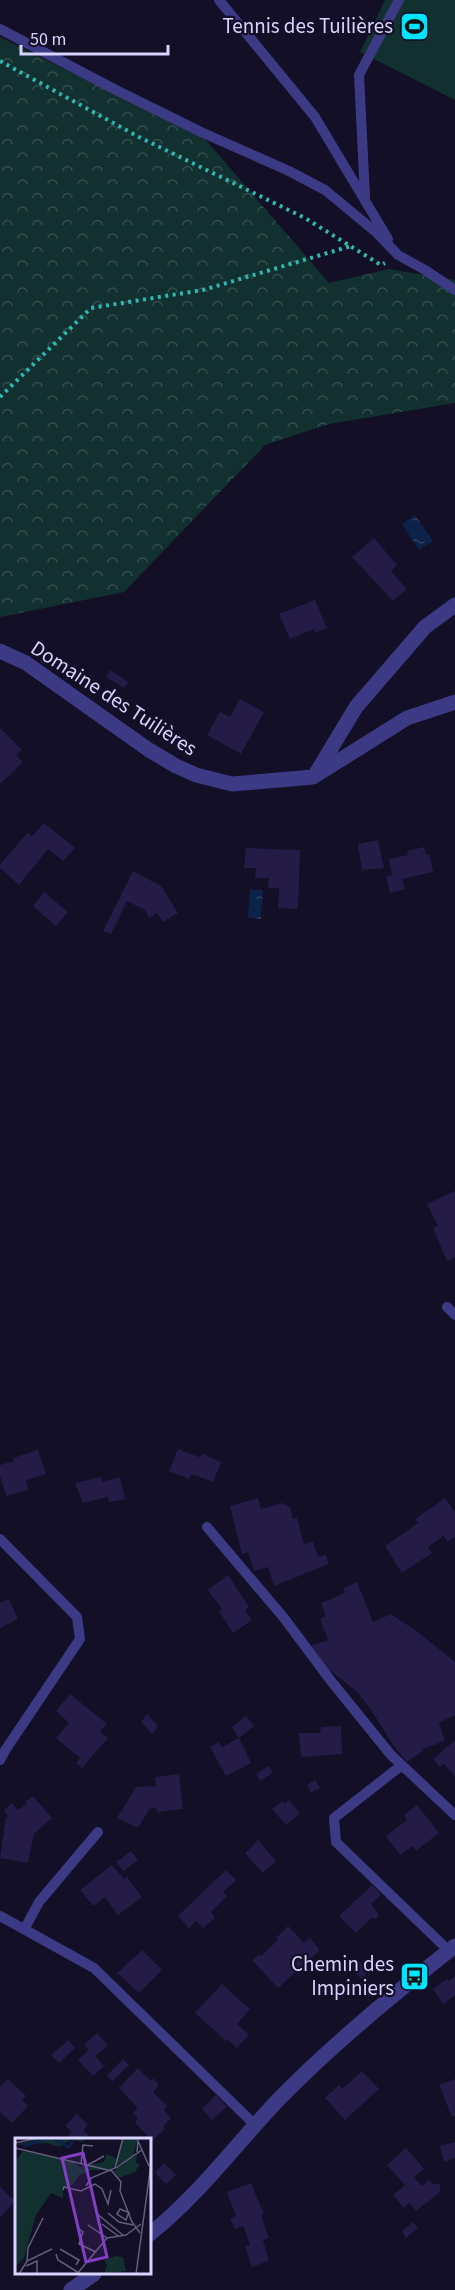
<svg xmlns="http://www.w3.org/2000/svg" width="455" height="2290" font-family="'Source Sans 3',sans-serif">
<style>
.forest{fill:url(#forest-crowns)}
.pitch{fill:#12302f}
.water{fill:url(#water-ripples)}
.building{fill:#241b47}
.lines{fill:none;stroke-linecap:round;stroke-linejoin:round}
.path{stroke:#2fb8b0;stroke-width:4;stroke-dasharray:3 4.5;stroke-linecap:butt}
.service{stroke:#3d3a85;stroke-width:10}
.minor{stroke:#3d3a85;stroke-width:15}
.labels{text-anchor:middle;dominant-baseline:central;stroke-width:4.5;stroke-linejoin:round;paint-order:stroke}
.poi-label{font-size:21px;fill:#d9d4ff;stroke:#130f26;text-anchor:end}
.street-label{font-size:21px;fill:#d9d4ff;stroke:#130f26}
.inset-river{fill:none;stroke:#0c2248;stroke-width:3}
.inset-road{fill:none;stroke:#625e7d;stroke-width:1.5}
.view{fill:#843dc5;fill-opacity:0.15;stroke:#843dc5;stroke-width:3}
.inset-edge{fill:none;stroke:#d9d4ff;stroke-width:3}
</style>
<defs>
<pattern id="forest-crowns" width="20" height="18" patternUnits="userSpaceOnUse" patternTransform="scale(1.5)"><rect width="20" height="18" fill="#12302f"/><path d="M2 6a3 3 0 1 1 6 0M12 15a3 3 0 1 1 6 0" fill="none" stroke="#344d4e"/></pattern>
<pattern id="water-ripples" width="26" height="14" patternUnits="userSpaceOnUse" patternTransform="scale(1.5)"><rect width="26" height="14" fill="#0c2248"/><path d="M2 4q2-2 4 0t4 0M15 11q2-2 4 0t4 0" fill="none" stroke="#2f4163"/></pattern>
</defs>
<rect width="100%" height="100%" fill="#130f26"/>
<path class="forest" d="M0 37 205 139 329 283 389 269 455 280V403L329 424 265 445 124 592 0 617Z"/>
<path class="pitch" d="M385 0H455V100L360 52Z"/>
<path class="water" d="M415 515 433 541 419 550 402 524Z
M250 889 263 890 261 919 248 918Z"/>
<path class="building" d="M374 538 397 565 391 571 407 589 393 601 352 557Z
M315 600 327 628 315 633 314 629 290 639 279 614Z
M110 670 128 682 124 688 106 677Z
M240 699 264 712 241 754 207 735 220 712 230 717Z
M0 728 22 750 16 755 23 762 0 784Z
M44 823 75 848 63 861 48 849 19 885 0 868V865L27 833 32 836Z
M378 840 384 868 362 870 358 844Z
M424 847 426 855H430L433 872 402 879 405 889 390 893 386 877 392 875 389 859 408 855 407 851Z
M246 848 300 850 298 909 278 908 279 888H268L269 878H255L256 868H244Z
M133 871 161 886 178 913 163 922 157 913 149 918 145 910 127 901 111 934 103 931Z
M44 892 68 912 56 926 33 906Z
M455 1191V1257L447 1261 433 1228 438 1226 427 1204Z
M178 1449 199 1457 203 1454 221 1462 213 1482 192 1474 189 1479 169 1471Z
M38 1450 46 1474 26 1480 28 1490 6 1496 0 1476V1465L14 1461 13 1458Z
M101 1477 102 1482 120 1477 125 1499 109 1502 108 1497 83 1503 75 1483Z
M258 1498 261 1509 282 1503 290 1507 293 1519 297 1518 304 1544 313 1541 318 1557 326 1555 329 1564 274 1586 268 1567 254 1571 248 1552 242 1554 230 1506Z
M445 1498 455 1513V1537L448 1542 443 1536 428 1547 432 1553 402 1573 385 1546 418 1523 415 1519Z
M228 1575 249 1607 245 1610 252 1620 233 1633 219 1611 222 1609 208 1590Z
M357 1582 373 1622 391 1614 418 1632 455 1662V1715L439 1723 445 1741 422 1749 423 1751 407 1762 393 1745 370 1708 357 1692 326 1667 310 1646 328 1640 320 1619 326 1616 321 1603 345 1593 343 1588Z
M9 1599 18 1619 0 1628V1603Z
M70 1694 107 1724 100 1732 108 1738 82 1768 76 1763 80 1758 56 1738 69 1723 56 1711Z
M147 1714 158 1726 152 1734 141 1722Z
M246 1716 254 1726 239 1738 232 1727Z
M341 1726 342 1754 301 1757 299 1733H320L321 1727Z
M239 1738 251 1763 226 1776 210 1747 219 1742 222 1747Z
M455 1740V1776L444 1764 440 1767 433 1759Z
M269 1766 273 1773 260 1781 256 1774Z
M179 1774 183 1809 157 1812 156 1808H150L138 1828 117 1818 136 1787 156 1786 155 1777Z
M315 1780 320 1788 311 1793 307 1785Z
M33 1796 52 1818 34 1834 28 1863 0 1858 6 1818 8 1817 4 1810 12 1803 18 1810 27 1804 25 1802Z
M289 1800 300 1813 286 1825 272 1809 282 1801 285 1804Z
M417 1805 439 1833 416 1851 413 1846 400 1855 386 1836 407 1820 404 1815Z
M258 1840 276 1861 263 1873 245 1853Z
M131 1851 138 1860 123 1871 116 1862Z
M112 1865 124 1879 127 1877 142 1897 118 1915 105 1897 93 1906 80 1890Z
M226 1870 236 1880 223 1892 227 1896 211 1912 215 1918 203 1928 196 1921 189 1928 178 1916Z
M372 1885 381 1895 371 1904 379 1915 376 1919 371 1918 356 1933 339 1916Z
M288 1926 304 1943 310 1938 320 1950 278 1988 252 1960 259 1955 261 1956 278 1940 276 1938Z
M142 1950 162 1970 139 1993 117 1973Z
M356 1957 369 1972 361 1979 347 1964Z
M455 1976V1995L443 2004 433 1989 447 1979 449 1981Z
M222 1984 250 2009 237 2024 249 2035 237 2048 227 2039 226 2041 195 2013Z
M97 2033 108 2045 95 2056 104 2066 93 2076 78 2060 89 2050 84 2045Z
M68 2040 75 2048 59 2063 51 2055Z
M123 2059 129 2065 112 2082 107 2075Z
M138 2068 151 2081 153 2078 159 2085 153 2092 167 2106 164 2110 171 2118 163 2126 165 2129 150 2143V2140L145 2138 147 2135 135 2123 138 2118 133 2113 137 2109 136 2106 119 2088Z
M362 2071 379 2089 345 2120 325 2098 339 2085 342 2089Z
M8 2079 26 2096 22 2100 28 2106 12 2123 0 2112V2087Z
M455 2079V2116L452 2117 439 2085Z
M216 2095 227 2107 212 2120 202 2109Z
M77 2114 88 2125 83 2130 93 2140H64L72 2132 65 2126Z
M455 2142V2158L444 2162 440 2146Z
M406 2148 424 2169 414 2177 422 2186 429 2180 432 2184H440V2192L416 2211 409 2203 404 2208 393 2195 405 2185 387 2165Z
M164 2163 176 2175 166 2184 155 2173Z
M251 2183 264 2214 261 2215 269 2238 263 2240 269 2261 252 2267 245 2246 250 2245 243 2226 235 2229 230 2218 236 2216 227 2192Z
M0 2187 15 2201 0 2217Z
M413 2222 418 2228 406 2238 402 2231Z"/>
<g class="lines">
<path class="path" d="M0 61 139 137 305 218 381 265 385 263
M0 397 91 308 203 290 351 246"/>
<path class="service" d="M219 0 315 117 388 239
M0 29 114 89 201 132 289 171 325 190 377 233 398 255 425 270 455 290
M365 197 359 75 399 0
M447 1307 455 1315
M207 1527 284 1618 331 1681 391 1755 455 1815
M0 1539 77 1617 80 1639 6 1749 0 1760
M402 1765 334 1818 336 1842 449 1951
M0 1916 94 1968 255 2125
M25 1928 39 1902 98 1832"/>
<path class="minor" d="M0 651 26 663 149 750 176 766 196 775 232 784 313 777 407 718 455 702
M315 775 356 707 425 627 455 605
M150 2234C199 2195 236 2144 279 2099 334 2043 394 1994 455 1946
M71 2290 94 2274"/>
</g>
<defs>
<symbol id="stadium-square" viewBox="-11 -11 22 22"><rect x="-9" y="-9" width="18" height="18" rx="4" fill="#00e5ff" stroke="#130f26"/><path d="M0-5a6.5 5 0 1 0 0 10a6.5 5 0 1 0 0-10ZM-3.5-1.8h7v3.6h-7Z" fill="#111"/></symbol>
<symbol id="bus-square" viewBox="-11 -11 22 22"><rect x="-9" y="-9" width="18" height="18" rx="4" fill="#00e5ff" stroke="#130f26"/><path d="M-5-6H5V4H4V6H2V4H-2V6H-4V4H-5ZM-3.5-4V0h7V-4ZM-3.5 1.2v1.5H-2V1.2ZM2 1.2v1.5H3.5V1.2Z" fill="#111"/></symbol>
</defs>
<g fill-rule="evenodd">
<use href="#stadium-square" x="398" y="10" width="33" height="33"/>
<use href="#bus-square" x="398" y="1960" width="33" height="33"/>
</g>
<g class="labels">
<g class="poi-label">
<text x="393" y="26">Tennis des Tuilières</text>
<text x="394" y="1964">Chemin des<tspan x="394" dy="24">Impiniers</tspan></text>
</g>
<g class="street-label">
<text transform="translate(114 698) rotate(33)">Domaine des Tuilières</text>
</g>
</g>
<g transform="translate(15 2138)">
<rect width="136" height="136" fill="#130f26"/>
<path d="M27 0H71L67 4 57 1 44 9 32 5 0 7ZM101 0H123L117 22 102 28 107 2ZM8 13 58 24 65 29 89 24 92 16 104 22 96 32H77L64 37 59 46 48 51V60L36 55 21 77 9 120 0 129V24ZM122 17 121 25 125 26 120 34 104 40 99 33ZM101 118 108 119 111 133 89 136 92 127 89 122Z" fill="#12302f"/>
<path class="inset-river" d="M37 0 54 9 59 0M8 8 35 0"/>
<path class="inset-road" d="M0 5 23 0M0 10 97 33M122 14 123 3 127 12M66 25 68 7 78 8M71 28 89 18M101 30 127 12 134 28M97 33 106 44 105 53 117 84 125 95M71 48 76 40 100 30 108 0M48 52 49 49 66 53 80 46 87 51 93 66 96 52M81 75 109 98M93 75 104 84 118 87M113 76 111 82 102 76 105 71 115 75M87 86 103 98M73 87 92 100M62 89 68 94 64 106 81 114M45 111 64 122 61 127M41 116 43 122 64 135M12 123 13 110 28 80M11 128 22 123V136M4 136 12 123 37 111M62 136 92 100 111 97 126 86M121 136 136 26"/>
<path class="view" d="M68 15 92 119 71 124 47 20Z"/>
<rect width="136" height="136" class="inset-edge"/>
</g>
<path d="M21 45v9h147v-9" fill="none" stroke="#d9d4ff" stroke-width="3"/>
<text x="30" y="45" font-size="18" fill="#d9d4ff" stroke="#130f26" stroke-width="4.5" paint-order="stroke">50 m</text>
</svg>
